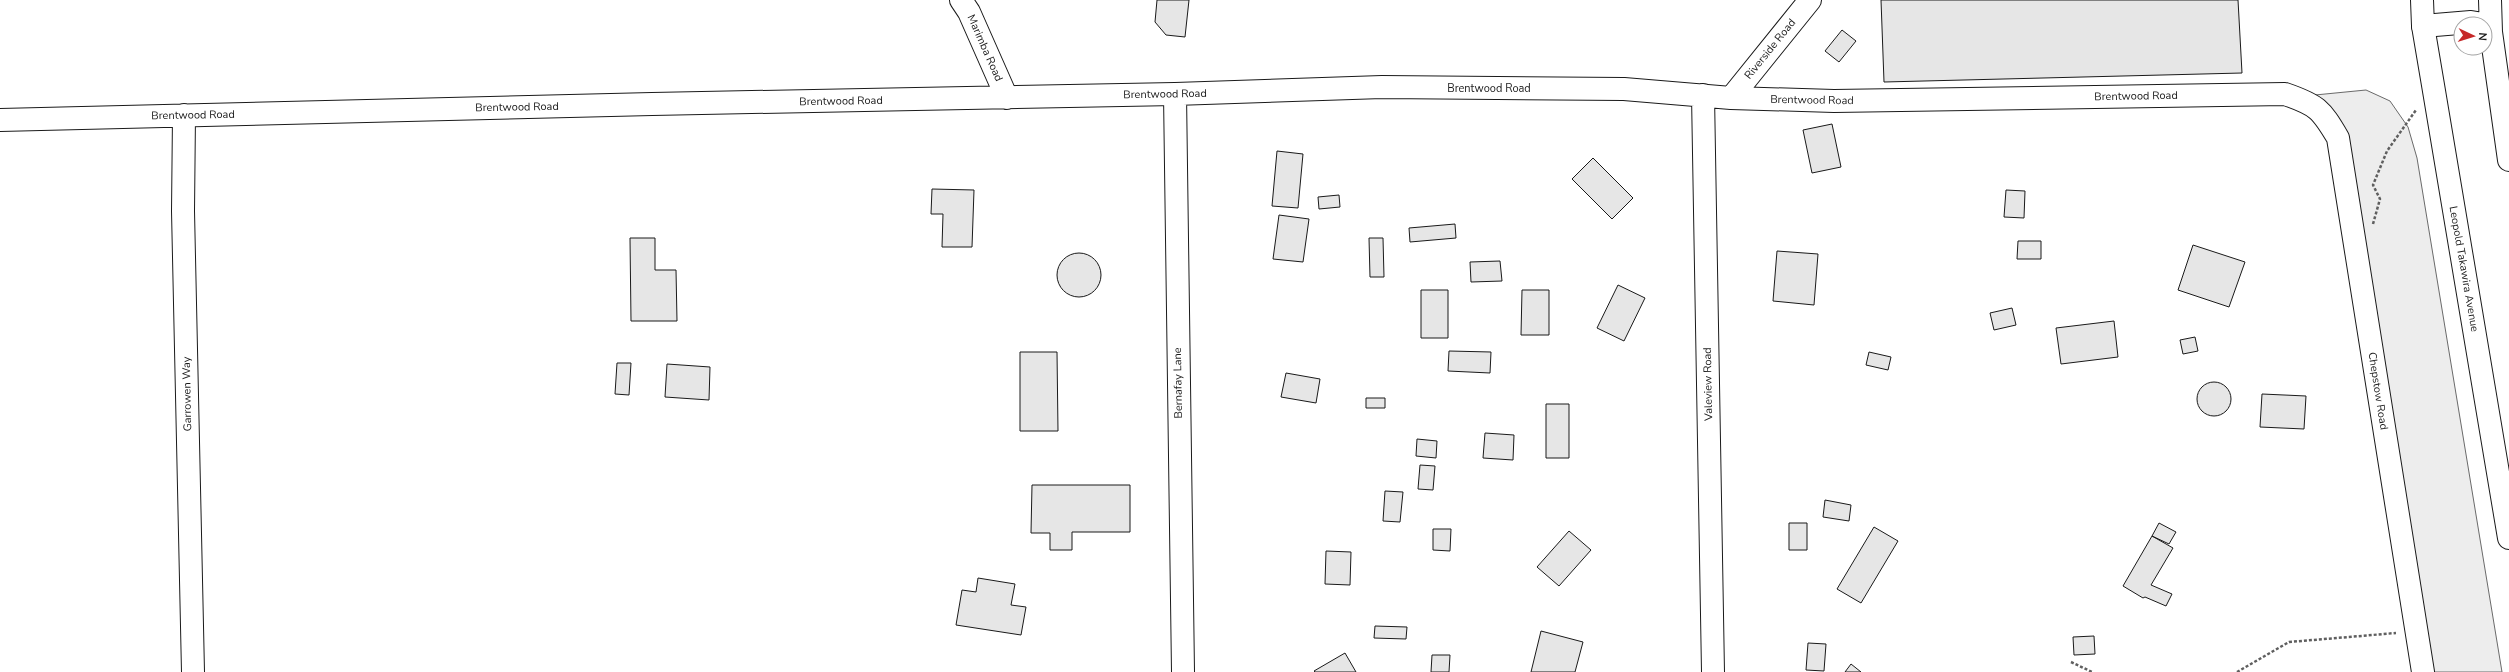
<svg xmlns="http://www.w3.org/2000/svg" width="2509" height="672" font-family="'Nunito Sans',sans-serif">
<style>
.built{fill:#ededed;stroke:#6a6a6a}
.building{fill:#e6e6e6;stroke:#1a1a1a}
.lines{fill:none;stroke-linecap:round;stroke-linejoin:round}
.minor-casing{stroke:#1a1a1a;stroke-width:24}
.highway-casing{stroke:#1a1a1a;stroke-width:24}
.path{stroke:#5f5f5f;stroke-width:2.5;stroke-dasharray:3 2;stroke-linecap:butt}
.minor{stroke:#fff;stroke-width:22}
.highway{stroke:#fff;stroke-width:22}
.labels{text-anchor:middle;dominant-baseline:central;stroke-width:3;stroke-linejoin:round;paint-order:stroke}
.street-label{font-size:11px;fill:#1a1a1a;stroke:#fff}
</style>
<rect width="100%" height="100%" fill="#fff"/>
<path class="built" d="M2366 90 2390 101 2408 127 2417 158 2502 672H2429L2343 132 2315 95Z"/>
<path class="building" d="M1157 0H1189L1185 37 1166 35 1155 22Z
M1881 0H2238L2242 73 1884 82Z
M1842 30 1856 41 1839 62 1825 51Z
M1832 124 1841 167 1812 173 1803 130Z
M1277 151 1303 154 1298 208 1272 206Z
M1593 158 1633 198 1612 219 1572 179Z
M932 189 974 190 972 247H942L943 214H931Z
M2006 190 2025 191 2024 218 2004 217Z
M1339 195 1340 207 1319 209 1318 197Z
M1279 215 1309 219 1303 262 1273 259Z
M1455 224 1456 238 1410 242 1409 228Z
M630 238H655V270H676L677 321H631Z
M1369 238H1383L1384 277H1370Z
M2018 241H2041V259H2017Z
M2193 245 2245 262 2229 307 2178 290Z
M1777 251 1818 254 1814 305 1773 301Z
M1057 275a22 22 0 1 1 44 0a22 22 0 1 1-44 0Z
M1500 261 1502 281 1471 282 1470 262Z
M1618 285 1645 298 1624 341 1597 328Z
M1421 290H1448V338H1421Z
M1522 290H1549V335H1521Z
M2012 308 2016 325 1994 330 1990 313Z
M2114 321 2118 357 2061 364 2056 328Z
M2195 337 2198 351 2183 354 2180 340Z
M1449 351 1491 352 1490 373 1448 371Z
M1020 352H1057L1058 431H1020Z
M1869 352 1891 357 1888 370 1866 365Z
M617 363H631L629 395 615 394Z
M667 364 710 367 709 400 665 397Z
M1286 373 1320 379 1316 403 1281 397Z
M2197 399a17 17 0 1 1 34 0a17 17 0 1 1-34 0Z
M2262 394 2306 396 2304 429 2260 427Z
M1366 398H1385V408H1366Z
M1546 404H1569V458H1546Z
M1485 433 1514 435 1513 460 1483 458Z
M1417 439 1437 441 1436 458 1416 456Z
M1420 465 1435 466 1433 490 1418 489Z
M1032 485H1130V532H1072V550H1050V533H1031Z
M1385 491 1403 492 1400 522 1383 521Z
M1825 500 1851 505 1849 521 1823 517Z
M1789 523H1807V550H1789Z
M2159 523 2176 532 2169 544 2152 536Z
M1874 527 1898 541 1861 603 1837 589Z
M1433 529H1451L1450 551 1433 550Z
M1569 531 1591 550 1559 586 1537 567Z
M2152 536 2173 548 2151 585 2172 594 2166 606 2145 597 2143 598 2123 586Z
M1326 551 1351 552 1350 585 1325 584Z
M978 578 1015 584 1011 605 1026 607 1021 635 956 625 962 590 976 592Z
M1375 626 1407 627 1406 639 1374 638Z
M1541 631 1583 642 1575 672H1531Z
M2094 636 2095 654 2074 655 2073 637Z
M1808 643 1826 644 1824 671 1806 670Z
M1345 653 1356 672H1315L1314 671Z
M1432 655H1450L1449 672H1431Z
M1851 664 1861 672H1845Z"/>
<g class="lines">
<defs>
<path id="minor" d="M961 0 969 12 1007 98
M2490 0 2491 32
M2485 25 2491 32 2509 160
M2423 26 2471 22 2483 24
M1175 94 1183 672
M1703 95 1713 672
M1731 98 1810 0
M184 115 183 211 193 672
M0 120 652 104 1175 94 1382 87 1624 89 1731 98 1834 101 2285 94C2317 105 2321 109 2338 138L2423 672"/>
<path id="highway" d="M2422 0 2423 26 2433 85 2509 538"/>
</defs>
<use href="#minor" class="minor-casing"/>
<use href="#highway" class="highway-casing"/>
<path class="path" d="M2373 224 2380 199 2373 185 2387 151 2416 110
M2071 662 2092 672
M2237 672 2289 642 2396 633"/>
<use href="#minor" class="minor"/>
<use href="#highway" class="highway"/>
</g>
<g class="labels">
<g class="street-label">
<text transform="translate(985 48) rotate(66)">Marimba Road</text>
<text transform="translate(1770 49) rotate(-51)">Riverside Road</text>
<text x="1489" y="88">Brentwood Road</text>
<text transform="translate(1165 94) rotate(-1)">Brentwood Road</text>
<text transform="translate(2136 96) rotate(-1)">Brentwood Road</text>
<text transform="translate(1812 100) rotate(1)">Brentwood Road</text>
<text transform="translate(841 101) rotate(-1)">Brentwood Road</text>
<text transform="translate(517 107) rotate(-1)">Brentwood Road</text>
<text transform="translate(193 115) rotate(-1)">Brentwood Road</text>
<text transform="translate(2464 269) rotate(80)">Leopold Takawira Avenue</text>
<text transform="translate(1178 383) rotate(-91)">Bernafay Lane</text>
<text transform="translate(1708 384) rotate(-91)">Valeview Road</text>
<text transform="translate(2378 391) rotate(81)">Chepstow Road</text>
<text transform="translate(187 394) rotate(-91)">Garrowen Way</text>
</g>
</g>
<g transform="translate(2473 36) rotate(94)"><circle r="19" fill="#ffffff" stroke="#a3a3a3"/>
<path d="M0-3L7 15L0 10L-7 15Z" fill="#c62828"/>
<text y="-6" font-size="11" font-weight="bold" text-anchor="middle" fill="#1a1a1a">N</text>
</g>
</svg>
